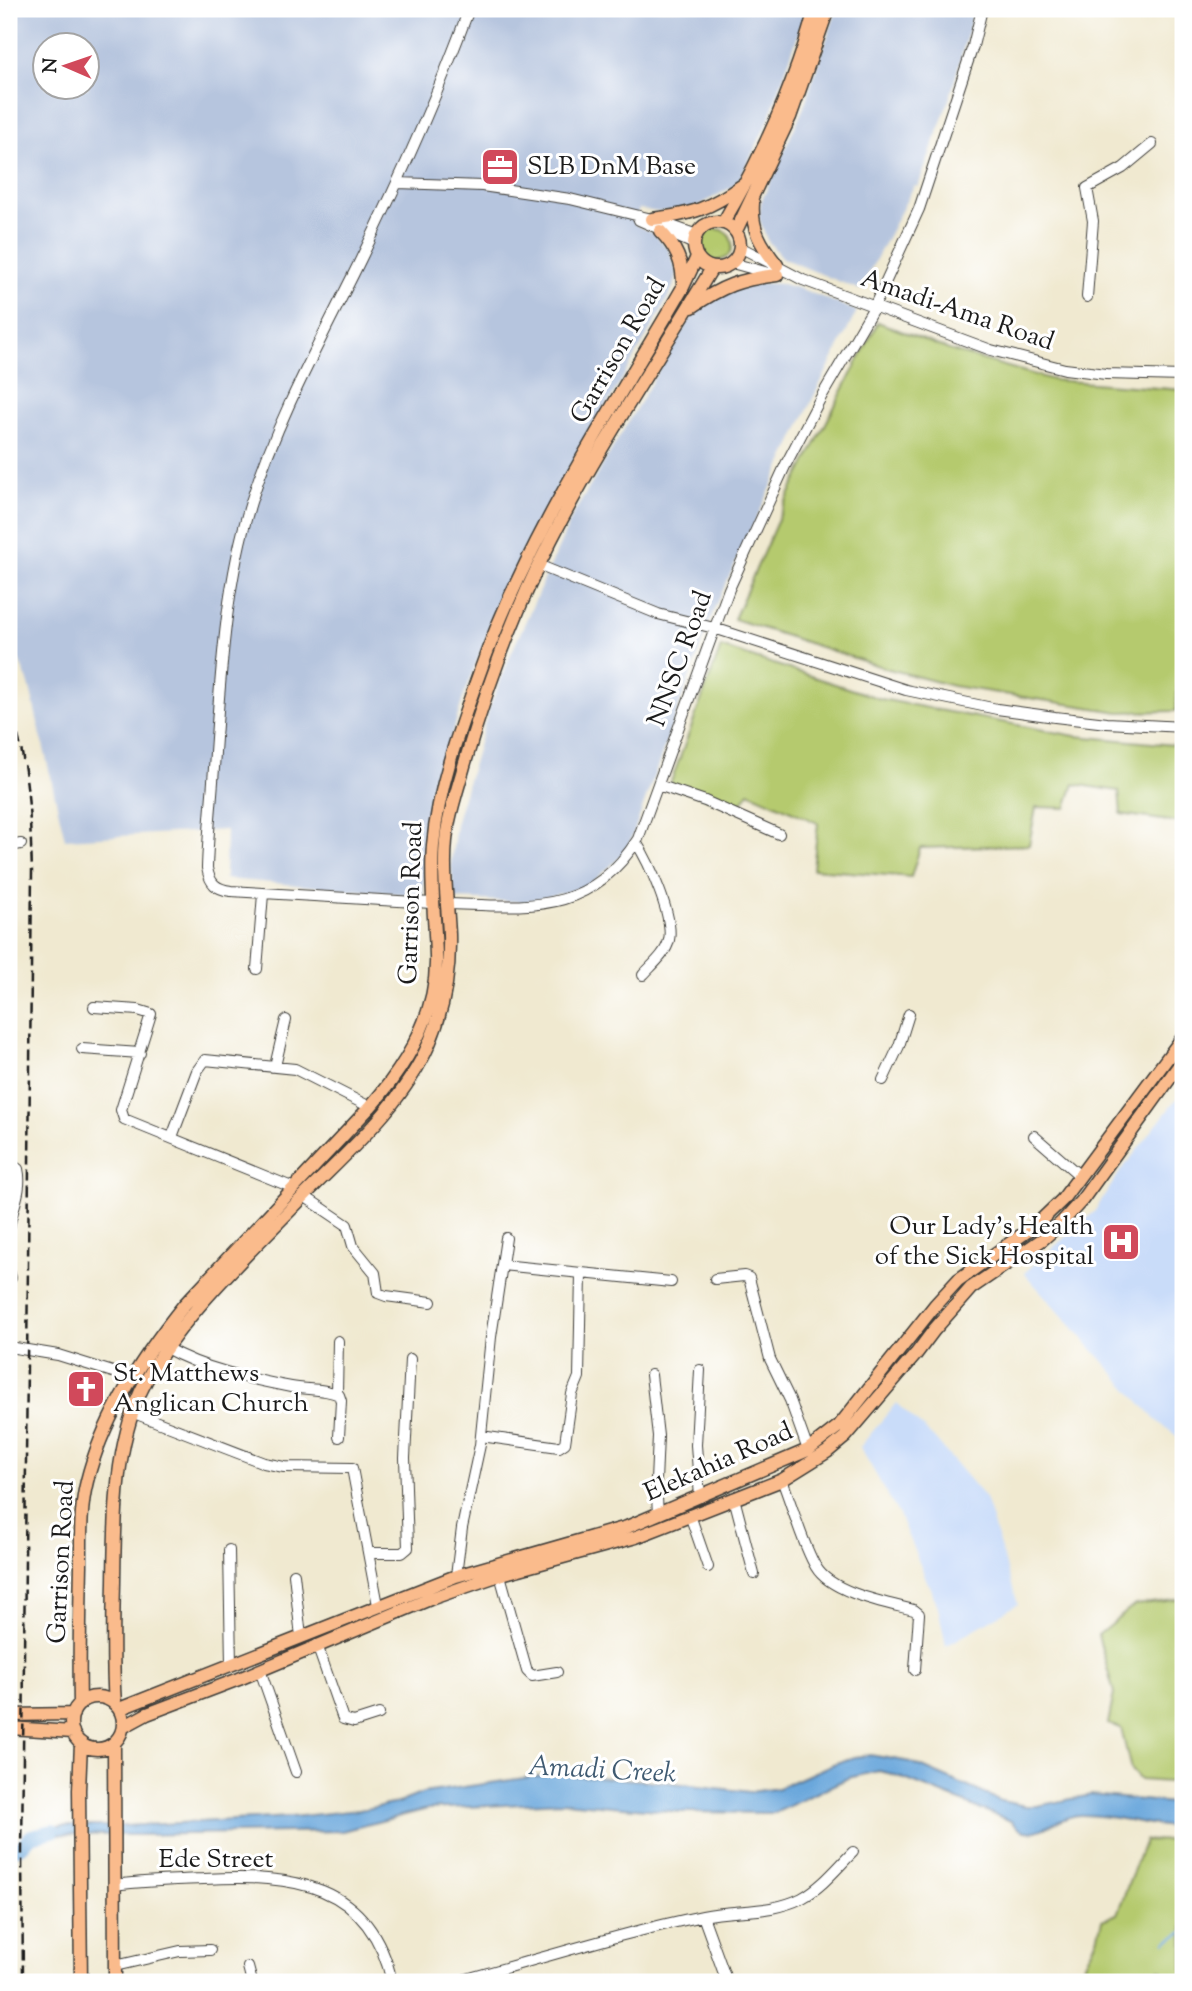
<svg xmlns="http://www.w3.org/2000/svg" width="1192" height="1991" font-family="'Sorts Mill Goudy',serif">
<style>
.built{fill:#c9dcf9}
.industrial{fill:#b6c5de;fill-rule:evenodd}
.green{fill:#b5ca6e;stroke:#687345;stroke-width:2}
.water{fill:#6ba7dc;stroke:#44627c;stroke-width:2}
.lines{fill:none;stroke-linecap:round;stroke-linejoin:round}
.stream{stroke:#6ba7dc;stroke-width:2.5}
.river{stroke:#6ba7dc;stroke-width:14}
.minor-casing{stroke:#3c3b37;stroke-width:12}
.major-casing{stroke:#3c3b37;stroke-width:15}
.minor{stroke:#fff;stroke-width:10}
.major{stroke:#fabb8c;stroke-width:12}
.rail{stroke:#1c1c1c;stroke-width:2.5;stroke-dasharray:10 5;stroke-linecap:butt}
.labels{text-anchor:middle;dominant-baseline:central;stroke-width:6;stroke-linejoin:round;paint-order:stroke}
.poi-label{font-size:26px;fill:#1c1c1c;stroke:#fff;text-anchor:start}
.street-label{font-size:26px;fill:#1c1c1c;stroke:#fff}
.water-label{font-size:28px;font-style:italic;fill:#405b72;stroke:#fff}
</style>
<rect width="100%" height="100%" fill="#fff"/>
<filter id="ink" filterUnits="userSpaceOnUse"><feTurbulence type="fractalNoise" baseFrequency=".0143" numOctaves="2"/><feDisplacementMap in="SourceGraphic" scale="14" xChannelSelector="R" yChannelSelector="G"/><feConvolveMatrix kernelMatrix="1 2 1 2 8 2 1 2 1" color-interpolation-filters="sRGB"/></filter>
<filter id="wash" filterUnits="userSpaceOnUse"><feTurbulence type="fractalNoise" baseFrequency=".00686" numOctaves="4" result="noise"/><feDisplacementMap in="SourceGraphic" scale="28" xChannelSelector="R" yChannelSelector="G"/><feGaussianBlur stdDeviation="1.57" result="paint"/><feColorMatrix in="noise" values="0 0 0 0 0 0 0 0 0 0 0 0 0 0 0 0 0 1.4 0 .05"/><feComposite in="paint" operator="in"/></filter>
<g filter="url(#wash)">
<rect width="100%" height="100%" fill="#f0e9d0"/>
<path class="built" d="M1183 1091V1441L1157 1421 1024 1273 1094 1212 1120 1172Z
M896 1403 934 1438 985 1498 1018 1604 946 1646 938 1607 899 1515 860 1447Z"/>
<path class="industrial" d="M9 9H807L768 121 740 179 732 187 693 209 658 212 639 209 634 224 653 233 669 250 677 271 676 281 661 312 550 503 490 628 465 692 435 790 426 838 423 896 225 879 226 830 65 839 29 684 9 637ZM46 46H88V88H46Z
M837 9H974L951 94 918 187 914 186 860 290 782 258 767 240 759 218 761 202 803 109Z
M760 283 783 284 804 290 857 311 813 398 715 607 627 851 587 887 525 902 454 899 451 862 457 817 476 753 489 709 510 656 573 515 688 321 699 309 729 289Z"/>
<path class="green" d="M700 245a16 16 0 1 1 32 0a16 16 0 1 1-32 0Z
M878 322 949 350 1053 380 1183 390V588L1176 711 1119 712 953 686 885 668 734 619 787 499Z
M721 647 881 699 1075 736 1174 745 1183 770V823L1121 814 1119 791 1074 784 1066 808 1036 807 1029 845 920 848 911 877 813 869 818 823 749 792 739 807 669 787Z
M1183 1599V1783L1140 1780 1131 1770 1121 1728 1108 1724 1114 1693 1098 1635 1135 1605Z
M1145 1840 1183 1841V1982H1176L1160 1969 1132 1982H1088L1081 1972 1097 1939 1102 1920 1117 1914Z"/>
<path class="water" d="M870 1755 911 1762 1001 1801 1026 1806H1037L1091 1795 1183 1804V1828C1149 1827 1115 1814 1080 1815 1056 1815 1031 1848 1011 1821L892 1774 879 1771 848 1778 775 1813 682 1812 563 1802 428 1809 342 1831 138 1835 37 1834V1831L58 1826H124L291 1817 359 1810 398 1803 423 1793 551 1774 666 1782 750 1792 779 1788 833 1764 854 1757Z"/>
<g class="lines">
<path class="stream" d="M1166 1942 1183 1932"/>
<path class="river" d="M9 1851 22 1846 31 1836 53 1831"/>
</g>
</g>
<g filter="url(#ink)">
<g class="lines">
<defs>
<path id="minor" d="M398 183 482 186 570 199 652 219 697 235
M639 220 694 244
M740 247 803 280 991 350 1065 369 1106 374 1183 376
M732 263 772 274
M1087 297 1093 221 1087 188 1123 168 1152 144
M538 565 658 614 714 628 906 690 997 709 1055 717 1107 723 1183 727
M658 785 705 801 779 834
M636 842C649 862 674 917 669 940 666 954 652 965 643 975
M9 846 21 844
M432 903 231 891C216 889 210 884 207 868 208 830 213 791 215 752 221 668 226 583 251 502 276 423 316 349 353 275 396 188 436 100 469 9
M446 904C528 906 588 917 638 839L729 589 786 464 820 399 874 307 919 209 973 46 982 9
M257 969 263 894
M94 1007 138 1010 151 1014 121 1110 124 1119 294 1188
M82 1049 140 1053
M275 1066 286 1020
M883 1080 899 1046 909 1014
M1034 1136 1080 1176
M172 1137 197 1071 205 1060 295 1069 370 1107
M9 1163 18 1169C23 1190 12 1208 9 1228
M304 1196 347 1225 353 1246 375 1273 378 1293 386 1296 431 1302
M502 1265 671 1282
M9 1271 11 1278
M715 1279 744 1276 749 1278 770 1359 790 1400 808 1450
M9 1347 58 1355 132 1378
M166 1348C203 1369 250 1379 291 1387 307 1390 325 1388 339 1395L341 1401 339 1437
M651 1375 658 1436 656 1481 658 1514
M337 1393 338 1341
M134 1413 264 1463 284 1467 352 1468 378 1605
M481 1436 559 1447 565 1443 572 1394 579 1377 581 1274
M782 1480C792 1505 803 1546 816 1567 831 1593 887 1603 914 1610L919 1614 915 1670
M700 1497 696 1445 700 1370
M734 1498 754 1574
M690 1515 708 1567
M229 1550 231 1665
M370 1553H402L408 1548 405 1458 410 1359
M294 1574 301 1637
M500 1575 527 1671 532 1676 557 1672
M456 1576 462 1528 480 1445 491 1337 506 1238
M317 1645 343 1719 354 1722 379 1714
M260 1670 296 1772
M114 1885C144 1881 174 1880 204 1879 292 1874 370 1882 392 1982
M703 1916 727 1982
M115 1966 180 1951 210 1950
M248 1967 252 1982
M455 1982C537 1960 620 1933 703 1916 737 1909 770 1914 802 1898 822 1887 837 1868 853 1852"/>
<path id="major" d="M753 203C751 229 761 245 777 265
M652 219C693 214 709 209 743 185
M694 245a23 23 0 1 1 46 0a23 23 0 1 1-46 0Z
M723 223C763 155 795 85 815 9
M660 231C676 247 683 262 683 286
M736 231 790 117 828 9
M692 307C722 286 741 279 777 275
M71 1723a26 26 0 1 1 52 0a26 26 0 1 1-52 0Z
M80 1704C79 1657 80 1611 81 1565 81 1537 80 1508 87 1481 103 1416 143 1356 184 1305L370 1107C406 1066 438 1014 436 956 435 919 430 882 433 845 438 788 459 730 478 677 526 538 609 415 682 289L697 257
M115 1704C112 1663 113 1623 114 1582 115 1519 114 1450 141 1391 172 1324 249 1253 301 1199 347 1152 402 1106 429 1044 444 1009 450 972 449 934 447 896 441 858 449 821 453 802 459 784 464 766 486 689 514 612 551 540 599 446 658 359 712 268
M119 1709 456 1576 627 1527 808 1450 839 1426 936 1304 958 1280 1036 1225 1062 1200 1183 1037
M9 1715 73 1714
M123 1727 147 1714 239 1679 430 1599 505 1573 636 1537 782 1480 827 1452 845 1437 916 1354 934 1330 971 1288 1043 1239 1062 1222 1082 1200 1183 1060
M9 1728 73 1732
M114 1743 115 1982
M81 1982 79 1790 81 1743"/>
</defs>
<use href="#minor" class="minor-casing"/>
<use href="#major" class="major-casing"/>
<use href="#minor" class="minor"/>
<use href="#major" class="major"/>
<path class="rail" d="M9 707C29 760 30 816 32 871L22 1853 23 1982"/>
</g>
</g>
<defs>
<symbol id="office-square" viewBox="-11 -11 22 22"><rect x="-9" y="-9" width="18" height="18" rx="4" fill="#d1495b" stroke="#fff"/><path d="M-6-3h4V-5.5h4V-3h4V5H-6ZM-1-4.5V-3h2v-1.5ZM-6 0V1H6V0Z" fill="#fff"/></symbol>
<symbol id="hospital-square" viewBox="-11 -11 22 22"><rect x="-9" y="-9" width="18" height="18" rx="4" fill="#d1495b" stroke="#fff"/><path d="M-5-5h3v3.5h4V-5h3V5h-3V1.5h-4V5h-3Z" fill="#fff"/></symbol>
<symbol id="church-square" viewBox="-11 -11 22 22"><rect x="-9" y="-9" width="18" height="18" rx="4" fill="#d1495b" stroke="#fff"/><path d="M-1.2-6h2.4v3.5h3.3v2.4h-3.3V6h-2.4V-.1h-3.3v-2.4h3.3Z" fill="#fff"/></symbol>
</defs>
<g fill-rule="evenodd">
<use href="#office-square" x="478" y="145" width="44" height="44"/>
<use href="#hospital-square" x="1099" y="1220" width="44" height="44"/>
<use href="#church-square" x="64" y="1367" width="44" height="44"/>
</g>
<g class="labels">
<g class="poi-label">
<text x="527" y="167">SLB DnM Base</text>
<text x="1094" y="1227" text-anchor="end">Our Lady's Health<tspan x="1094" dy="30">of the Sick Hospital</tspan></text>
<text x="113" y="1374">St. Matthews<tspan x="113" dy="30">Anglican Church</tspan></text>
</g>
<g class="street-label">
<text transform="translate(957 311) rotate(19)">Amadi-Ama Road</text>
<text transform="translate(619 351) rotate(-60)">Garrison Road</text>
<text transform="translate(681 659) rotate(-70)">NNSC Road</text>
<text transform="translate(412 903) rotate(-88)">Garrison Road</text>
<text transform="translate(719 1463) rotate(-24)">Elekahia Road</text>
<text transform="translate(62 1562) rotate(-87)">Garrison Road</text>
<text x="216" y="1860">Ede Street</text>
</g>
<g class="water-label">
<text transform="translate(602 1771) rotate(3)">Amadi Creek</text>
</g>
</g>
<rect width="1192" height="1991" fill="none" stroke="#fff" stroke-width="35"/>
<g transform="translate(66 66) rotate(272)"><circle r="33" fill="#ffffff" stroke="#a4a4a4" stroke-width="2"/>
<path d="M0-5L12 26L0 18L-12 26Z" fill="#d1495b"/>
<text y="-10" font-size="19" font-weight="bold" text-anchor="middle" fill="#1c1c1c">N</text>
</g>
</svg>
